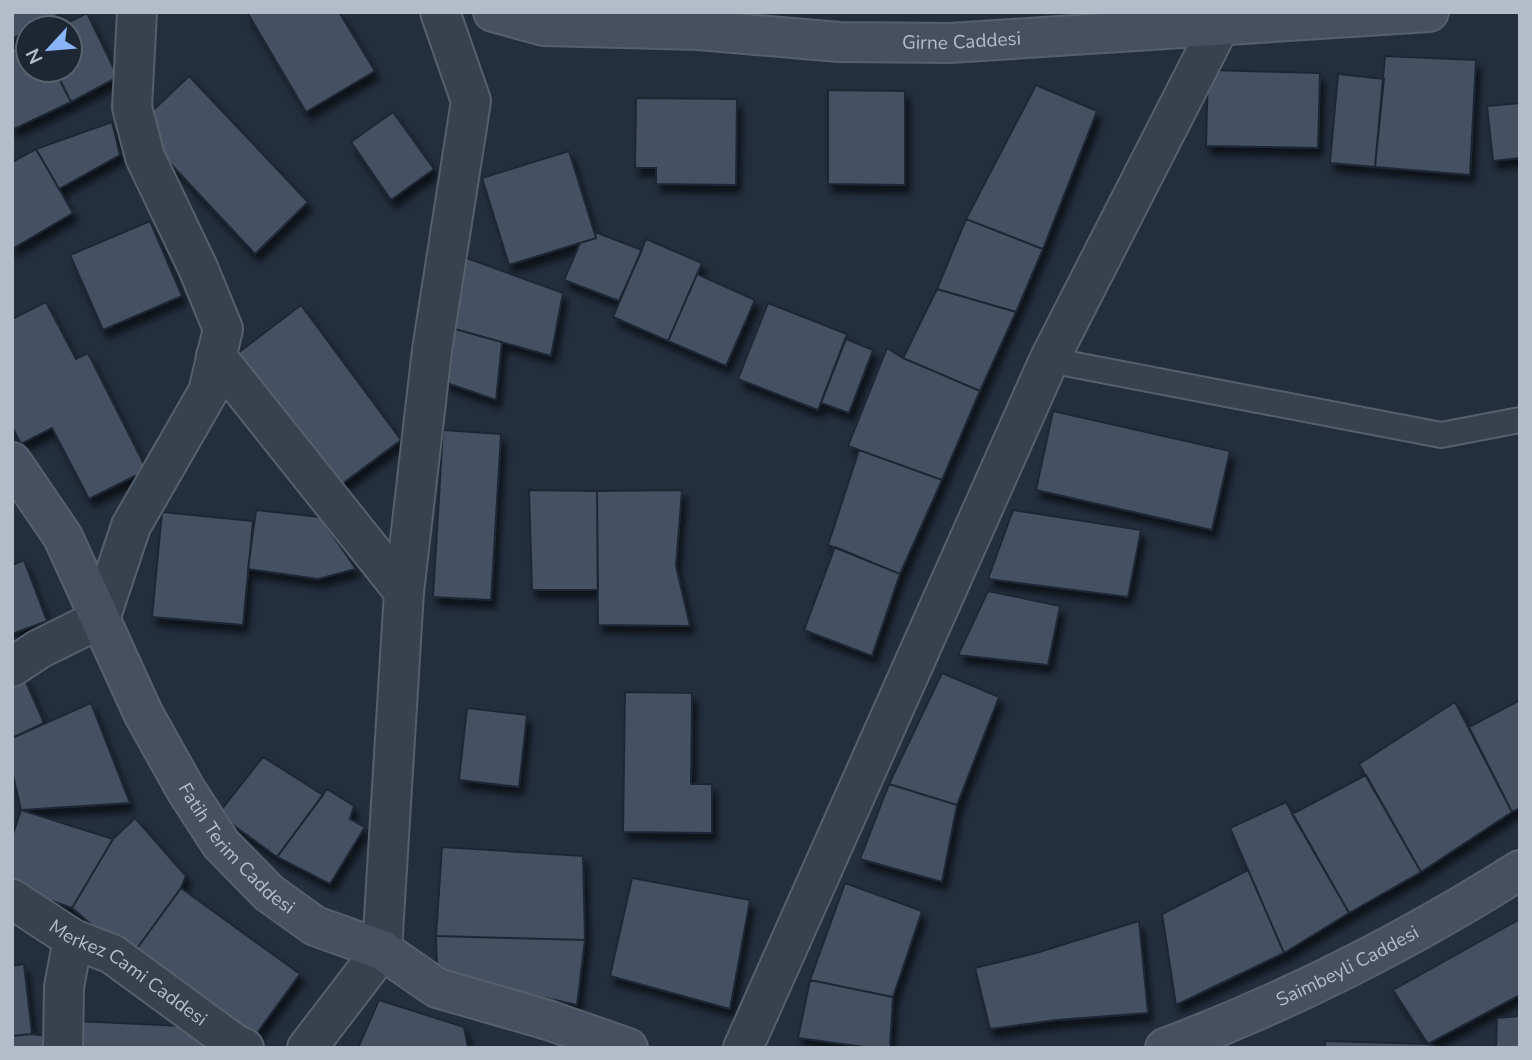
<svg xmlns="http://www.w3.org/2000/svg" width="1532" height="1060" font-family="'Nunito Sans',sans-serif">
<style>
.building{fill:#455162;stroke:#1f2835;stroke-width:2;filter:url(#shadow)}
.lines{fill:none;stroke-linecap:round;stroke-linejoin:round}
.lane-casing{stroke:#565f6c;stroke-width:28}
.street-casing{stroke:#565f6c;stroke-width:42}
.secondary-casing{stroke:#565f6c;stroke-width:42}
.lane{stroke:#38414e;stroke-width:24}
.street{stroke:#38414e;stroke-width:38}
.secondary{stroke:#465061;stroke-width:38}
.labels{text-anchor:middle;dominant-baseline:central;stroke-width:7;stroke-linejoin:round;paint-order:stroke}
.street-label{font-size:19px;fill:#b4bcc9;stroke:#1d2633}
</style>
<defs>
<filter id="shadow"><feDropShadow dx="4.5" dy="8" stdDeviation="3.5" flood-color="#0009"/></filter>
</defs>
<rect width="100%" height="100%" fill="#242f3e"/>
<path class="building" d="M12 12H64L34 28H28V31L12 39Z
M247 12H339L375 71 306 112Z
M87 13 118 77 71 102 55 70H70V28H57Z
M28 42V70H55L71 102 12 130V49Z
M1385 56 1476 60 1470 175 1375 167Z
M1208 70 1320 73 1318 148 1206 146Z
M1338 74 1384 79 1375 167 1330 163Z
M189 76 308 202 255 254 153 145 145 118Z
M1036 85 1097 111 1043 249 966 219Z
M828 90 905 91V185L828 184Z
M636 98 737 99 736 185 656 184V168H635Z
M1520 103V158L1493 161 1487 106Z
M393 112 434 169 391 200 351 142Z
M112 122 120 155 59 189 36 149Z
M36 149 73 213 12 249V162Z
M569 151 596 238 509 265 482 178Z
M966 219 1043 249 1016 312 937 289Z
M150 221 182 296 103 330 70 255Z
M595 232 642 250 619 301 564 280 580 243 596 238Z
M646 239 702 263 668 341 613 317Z
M464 257 563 293 551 356 451 328Z
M697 274 755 300 726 366 668 341Z
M937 289 1016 312 980 391 903 358Z
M46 302 76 359 88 353 147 470 89 499 52 428 21 444 12 427V319Z
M768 303 847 334 818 410 738 379Z
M301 305 401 440 338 487 238 353Z
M451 328 502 342 496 400 444 382Z
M846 339 873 350 849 413 821 403Z
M887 348 903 358 980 391 942 480 848 446Z
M1053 411 1230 451 1212 530 1036 490Z
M443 430 501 434 491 600 433 597Z
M859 450 942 480 900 574 828 545Z
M529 490 597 491 598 590H532Z
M682 490 676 566 690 626 598 625 597 491Z
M256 510 320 517 356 569 318 579 248 569Z
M1013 510 1141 530 1128 597 988 579Z
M162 512 253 521 243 625 152 617Z
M835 547 900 574 872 656 804 630Z
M24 560 47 621 12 634V565Z
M988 591 1060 606 1048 665 958 655Z
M942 673 999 697 957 805 889 784Z
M23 675 44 723 12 738V680Z
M625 692 692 693 691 784H712V833L623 832Z
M1520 700V808L1512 812 1469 727Z
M1455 702 1512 812 1421 872 1359 764Z
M91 703 130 803 21 810 12 771V738Z
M467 708 527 715 519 787 459 780Z
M263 757 323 795 277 857 218 814Z
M1366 775 1421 872 1349 913 1292 814Z
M889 784 957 805 942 882 860 859Z
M327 789 354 806 350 819 365 827 330 884 277 857Z
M1286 802 1349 913 1284 953 1230 828Z
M21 810 113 839 72 908 12 887V837Z
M135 818 186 876 181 888 130 958 72 908 113 839Z
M442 847 583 856 585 940 436 936Z
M1248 870 1284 953 1176 1005 1162 914Z
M632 878 750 900 730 1009 610 976Z
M845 883 922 911 893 997 810 980Z
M181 888 300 974 249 1044 130 958Z
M1520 919V995L1428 1044 1393 990Z
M1139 921 1148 1013 1057 1020 990 1029 975 968 1036 953Z
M436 936 585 940 577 1005 437 974Z
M24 964 32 1034 12 1036V966Z
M810 980 893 997 890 1048H872L798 1038Z
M379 1000 464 1027 468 1048H358Z
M1520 1016V1048H1496L1497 1018Z
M75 1021 205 1027 204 1048H73Z
M32 1034 47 1036 48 1048H12V1036Z
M1325 1041 1428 1044 1444 1048H1325Z"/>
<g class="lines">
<defs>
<path id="lane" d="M1049 360 1441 435 1520 420"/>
<g id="street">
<path d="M216 356 404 592"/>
<path d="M12 667 39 649 100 619 131 526 208 392 223 329 198 268 145 157 132 107 137 12"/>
<path id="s1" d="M12 899 73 939 112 954 235 1044 244 1048"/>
<path d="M63 1048 64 987 73 939"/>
<path d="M307 1048 382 950 404 592 432 350 471 101 440 12"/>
<path d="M743 1048 1049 360 1219 27 1214 12"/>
</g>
<g id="secondary">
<path id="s2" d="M493 12 544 26 699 30 839 42 950 43 1429 12"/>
<path id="s3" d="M12 462 63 537 143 713 186 790 221 844 269 893 315 926 382 950 437 988 548 1020 628 1048"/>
<path id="s4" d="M1165 1048C1289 1001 1408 941 1520 870"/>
</g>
</defs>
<use href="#lane" class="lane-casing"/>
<use href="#street" class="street-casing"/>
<use href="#secondary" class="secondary-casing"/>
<use href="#lane" class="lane"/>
<use href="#street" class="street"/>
<use href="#secondary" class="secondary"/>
</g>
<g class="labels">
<g class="street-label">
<text stroke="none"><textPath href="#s2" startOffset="471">Girne Caddesi</textPath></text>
<text stroke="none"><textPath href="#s3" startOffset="450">Fatih Terim Caddesi</textPath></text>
<text stroke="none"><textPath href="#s4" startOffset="200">Saimbeyli Caddesi</textPath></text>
<text stroke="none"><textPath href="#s1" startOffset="138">Merkez Cami Caddesi</textPath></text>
</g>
</g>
<rect width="1532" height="1060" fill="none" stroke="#b4bcc9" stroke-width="28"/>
<g transform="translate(49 49) rotate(244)"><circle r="33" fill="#1d2633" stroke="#59626f" stroke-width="2"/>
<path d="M0-5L12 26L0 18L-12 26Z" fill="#8ab4f8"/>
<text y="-10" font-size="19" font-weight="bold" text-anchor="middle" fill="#b4bcc9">N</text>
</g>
</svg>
